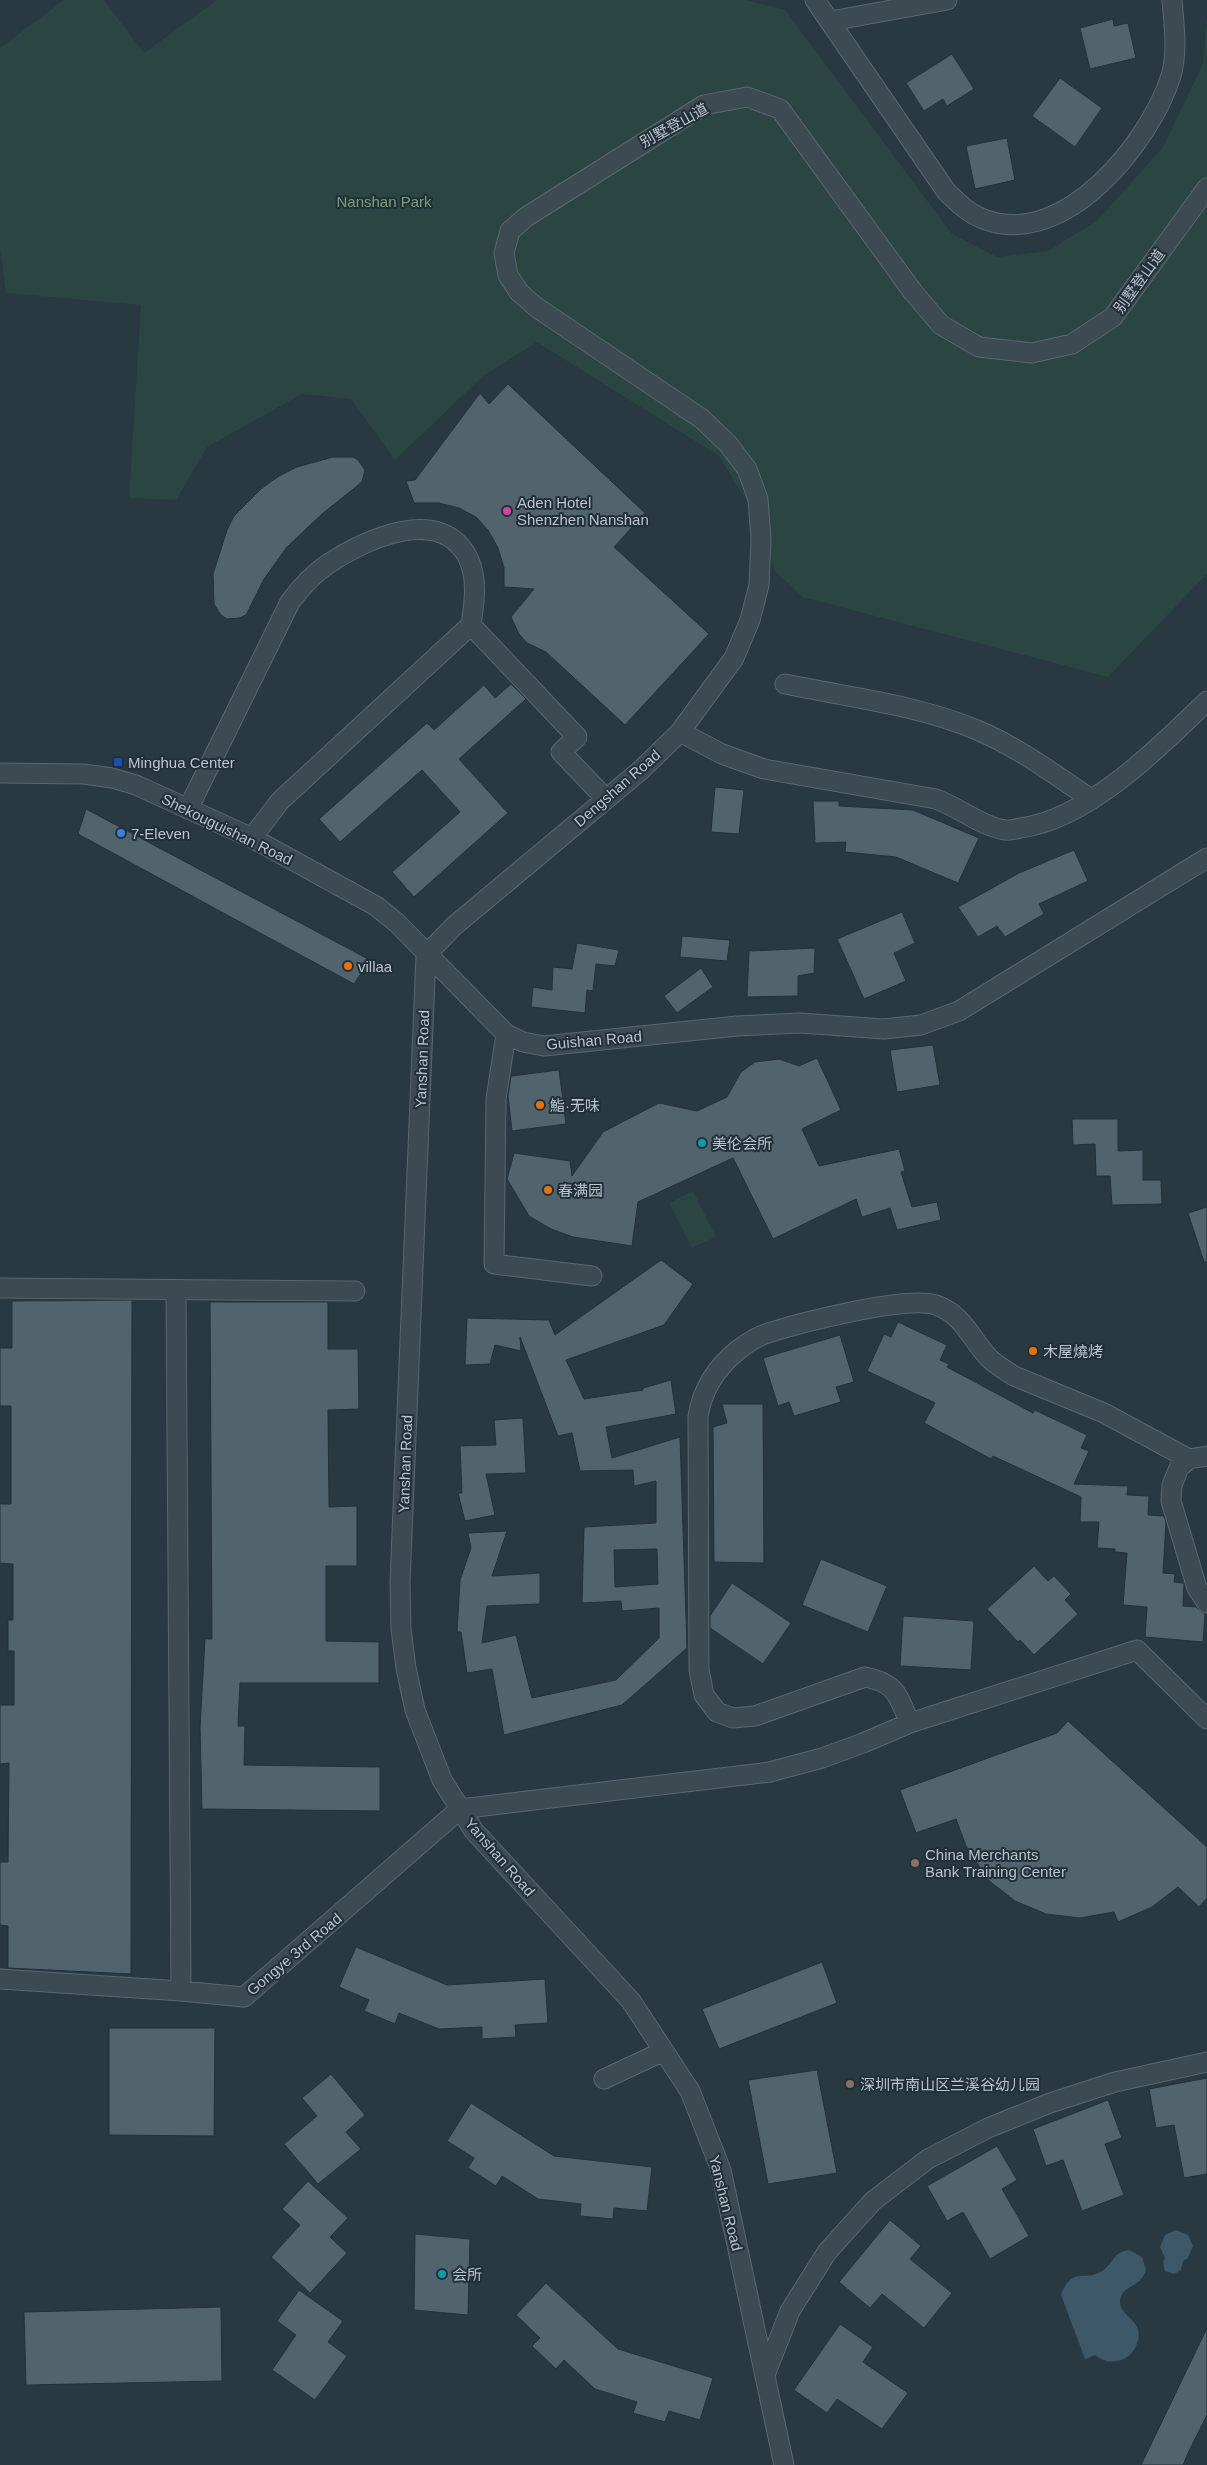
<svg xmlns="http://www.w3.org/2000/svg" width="1207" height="2465" font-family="Arial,'Noto Sans SC',sans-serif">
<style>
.green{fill:#2b4542}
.water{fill:#3c5869}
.building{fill:#51636d;stroke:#23313a;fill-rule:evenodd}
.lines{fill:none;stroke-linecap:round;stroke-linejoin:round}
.minor-casing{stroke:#5a676f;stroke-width:21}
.minor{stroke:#3c4a52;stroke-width:19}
.hotel-dot{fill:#d1479c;stroke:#212f38;stroke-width:2}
.transit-dot{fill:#1a4fb4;stroke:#212f38;stroke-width:2}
.shop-dot{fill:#3f7fe0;stroke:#212f38;stroke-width:2}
.food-dot{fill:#e8710a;stroke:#212f38;stroke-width:2}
.culture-dot{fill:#0f9aa8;stroke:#212f38;stroke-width:2}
.education-dot{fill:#8d6e63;stroke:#212f38;stroke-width:2}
.labels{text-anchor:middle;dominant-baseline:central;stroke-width:4;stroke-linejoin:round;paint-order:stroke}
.street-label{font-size:15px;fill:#b9c4cc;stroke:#212f38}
.park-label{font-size:15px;fill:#78a179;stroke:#212f38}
.poi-label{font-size:15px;fill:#b9c4cc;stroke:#212f38;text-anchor:start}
</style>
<rect width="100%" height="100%" fill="#283942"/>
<path class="green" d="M64 0H104L144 53 217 0H746L785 10 952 234 997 257 1048 251 1098 220 1163 147 1203 64 1207 16V574L1108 677 803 597 775 571 752 510 719 456 537 342 483 376 395 460 351 399 302 394 207 447 176 500 129 498 141 305 6 293 0 249V48Z
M693 1191 716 1237 692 1248 669 1203Z"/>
<path class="water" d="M1176 2230 1188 2235 1193 2246 1188 2258 1183 2261 1181 2270 1174 2274 1165 2271 1163 2262 1165 2258 1160 2247 1165 2235Z
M1129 2250 1142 2257 1146 2270C1141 2288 1121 2285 1120 2301 1119 2318 1149 2321 1135 2348 1132 2355 1124 2360 1117 2361 1108 2363 1102 2360 1095 2355L1085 2359 1061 2295C1071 2266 1086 2282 1102 2271 1114 2263 1113 2252 1129 2250Z"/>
<path class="building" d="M1113 19 1114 26 1128 23 1136 58 1090 69 1080 28Z
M952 54 974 89 947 106 943 99 924 111 906 83Z
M1060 78 1102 108 1075 147 1032 116Z
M1007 138 1015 180 975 189 966 146Z
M508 384 645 513 614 547 709 634 625 725 546 652 527 643 519 634 511 617 534 589 504 587V568L498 548 488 530 476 517 459 508 439 503H414L406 481 415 480 480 393 489 404Z
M333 457H353L358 460 365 470 362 482 322 514 287 547 264 579 246 615 239 618 227 619 221 615 214 604 213 574 227 530 234 516 262 488 279 476 297 467Z
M511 684 526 699 459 759 508 813 414 897 392 872 460 812 422 770 340 842 319 819 427 723 434 730 484 685 495 698Z
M715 787 744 790 739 834 711 832Z
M813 801H839V806L913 810 979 838 958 883 896 857 845 852 846 842 815 843Z
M86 809 370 960 354 984 78 834Z
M1074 850 1088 881 1039 904 1044 914 1005 937 997 926 978 937 958 907 1019 873Z
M902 912 915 943 894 953 906 981 864 999 837 939Z
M682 936 730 940 727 961 680 957Z
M577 943 619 950 615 966 596 964 593 991 587 990 585 1013 531 1007 533 987 552 990 553 967 572 969Z
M815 948 814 973 798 976V996L747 997 749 951Z
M701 968 713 987 677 1013 664 996Z
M933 1045 940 1085 897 1092 890 1050Z
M817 1058 841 1110 802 1129 819 1166 899 1149 905 1171 901 1172 912 1207 937 1202 941 1220 897 1230 890 1208 862 1217 856 1199 773 1239 733 1158 638 1202 632 1246 573 1237 551 1229 529 1216 507 1179 514 1153 570 1161 572 1176 603 1132 659 1103 697 1111 727 1097 741 1072 755 1062 779 1059 799 1066Z
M559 1070 566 1124 512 1131 508 1096 511 1076Z
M1072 1119H1118V1151L1143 1150V1180H1161L1162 1204 1112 1205 1110 1176H1096L1095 1144 1073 1145Z
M1207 1207V1262H1204L1188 1213Z
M661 1260 693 1284 664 1325 566 1360 584 1399 643 1390V1388L671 1380 676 1414 606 1427 612 1458 680 1437 687 1648 622 1705 504 1735 492 1669 467 1673 461 1632H457L460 1580 471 1548 468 1533 507 1531 492 1576 540 1573V1604L487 1606 482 1643 516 1635 532 1698 616 1680 659 1638V1608L622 1611 621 1601 582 1603 584 1527 656 1523V1481L634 1486 633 1470 580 1471 572 1433 558 1436 520 1337 521 1351 495 1345 490 1364 465 1365 467 1318 549 1320 555 1335ZM657 1549 658 1584 615 1587 614 1550Z
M132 1300 131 1974 8 1968V1926L0 1925V1862H8L9 1763 0 1764V1705H14V1651H8V1620H13V1564L0 1563V1504H11V1406H0V1348H12V1301Z
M210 1302H328V1349H358L359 1409 328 1410 329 1507 357 1506V1566H326V1641L379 1642V1683H240L238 1726H245L244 1765 380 1767V1811L202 1809 200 1727 205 1639H212Z
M898 1322 947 1345 940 1360 949 1364 947 1367 1033 1413 1035 1410 1087 1435 1081 1448 1089 1451 1074 1484 1128 1486 1127 1495 1149 1496 1148 1515 1164 1516 1166 1522 1163 1573 1175 1574 1174 1582 1184 1583 1183 1606 1196 1607 1205 1614 1203 1642 1145 1637 1147 1607 1123 1605 1127 1553 1115 1552V1549L1097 1548 1099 1522H1080L1081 1497 993 1456 991 1459 924 1423 935 1403 867 1371 884 1334 891 1337Z
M840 1335 854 1382 836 1387 841 1402 794 1416 789 1402 778 1406 763 1358Z
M722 1404H763L764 1563 714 1562 713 1427 727 1423Z
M523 1418 526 1473 486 1474 495 1515 465 1521 458 1493H462L460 1446 496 1445 494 1420Z
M821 1559 887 1586 868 1632 802 1605Z
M1034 1566 1048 1581 1054 1576 1071 1594 1065 1600 1078 1614 1034 1655 1020 1640 1018 1642 987 1609Z
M732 1583 791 1623 763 1664 710 1628V1616Z
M903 1616 974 1621 971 1670 900 1666Z
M1068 1721 1207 1847V1898L1199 1907 1178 1887 1152 1907 1118 1922 1114 1912 1080 1918 1046 1914 1015 1901 988 1880 966 1846 956 1819 916 1833 900 1790 1057 1733Z
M356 1947 447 1985 545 1979 548 2023 515 2025 516 2037 482 2039V2027L439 2029 399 2013 395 2024 364 2011 369 2000 339 1987Z
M822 1962 837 2003 719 2049 702 2009Z
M109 2028H215L214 2136 109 2135Z
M817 2070 837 2173 768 2184 748 2080Z
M331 2074 365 2115 346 2132 361 2149 318 2184 284 2144 317 2116 302 2098Z
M1207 2078V2174L1184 2178 1174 2125 1156 2128 1149 2089Z
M1108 2100 1122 2138 1105 2144 1124 2195 1082 2211 1063 2160 1046 2166 1033 2129Z
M471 2103 554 2156 652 2167 647 2211 614 2208 613 2219 580 2216 581 2204 538 2199 502 2176 496 2186 468 2168 474 2158 447 2141Z
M997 2146 1017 2180 1002 2189 1029 2236 990 2259 963 2212 947 2221 927 2186Z
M308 2181 348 2218 330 2237 347 2253 310 2293 271 2257 300 2225 282 2209Z
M890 2220 921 2246 910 2259 952 2293 924 2328 882 2294 870 2308 839 2282Z
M415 2234 470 2239 468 2315 414 2310Z
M546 2283 618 2349 713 2378 700 2420 669 2411 665 2422 633 2413 637 2402 595 2389 564 2360 556 2369 532 2346 540 2338 516 2315Z
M299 2290 343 2321 328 2342 347 2356 315 2400 272 2370 296 2335 277 2321Z
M221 2307 222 2381 26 2385 24 2312Z
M840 2324 873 2347 863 2362 908 2393 882 2429 837 2399 827 2413 794 2390Z
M1207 2328V2415L1189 2451 1183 2465H1141Z"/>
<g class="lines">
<defs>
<path id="minor" d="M815 0 946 191C958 203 969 214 986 220 1066 248 1150 142 1171 76 1178 51 1174 25 1172 0
M831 21 947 0
M471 625 577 737 561 752 606 799
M785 684C848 697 918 705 977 730 1018 747 1055 775 1091 799
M680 732 722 754 764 769 936 799C958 807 983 827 1005 830 1010 831 1016 829 1020 828 1087 820 1160 747 1207 701
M0 773 84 774 112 778 136 785 252 838 376 906 397 923 506 1034 523 1042 544 1046 737 1026 800 1023 884 1029 921 1025 959 1011 1207 858
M188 809 290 602C301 587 313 574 328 564 365 539 443 503 469 560 478 581 474 604 471 625L280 801 252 838
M426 955 454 926 641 770 680 732 734 658 750 620 759 585 761 539 758 499 747 469 728 444 702 419 536 307 519 292 508 275 504 253 510 231 526 217 704 105 747 97 780 109 913 292 941 325 979 347 1032 353 1072 344 1113 317 1207 188
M426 955 400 1582 401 1629 406 1668 415 1710 442 1780 474 1831 631 2001 690 2091 721 2170 784 2465
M506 1034 496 1099 494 1264 592 1276
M0 1288 355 1291
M176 1290 181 1991
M1207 1456 1189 1459 1179 1468 1172 1485 1171 1501 1197 1588 1207 1603
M910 1723C897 1695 897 1683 865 1677L755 1716 733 1718 717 1712 704 1695 699 1670 698 1417C702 1389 716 1368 738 1350 746 1344 758 1336 768 1333 800 1323 907 1295 936 1305 964 1315 970 1338 989 1358 996 1365 1005 1370 1014 1376L1104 1413 1189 1459
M460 1809 770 1772 822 1758 863 1743 910 1723 1137 1650 1207 1719
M0 1979 181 1991 244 1997 460 1809
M604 2079 664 2051
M765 2375 790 2311 827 2252 873 2201 928 2159 988 2128 1050 2103 1115 2082 1207 2062"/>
</defs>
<use href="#minor" class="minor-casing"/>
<use href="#minor" class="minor"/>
</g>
<circle class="hotel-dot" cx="507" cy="511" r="5"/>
<rect class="transit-dot" x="113" y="757" width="10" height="10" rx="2.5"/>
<circle class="shop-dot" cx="121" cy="833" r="5"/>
<g class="food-dot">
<circle cx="348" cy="966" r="5"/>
<circle cx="540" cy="1105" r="5"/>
<circle cx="548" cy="1190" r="5"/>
<circle cx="1033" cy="1351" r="5"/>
</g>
<g class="culture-dot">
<circle cx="702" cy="1143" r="5"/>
<circle cx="442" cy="2274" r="5"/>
</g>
<g class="education-dot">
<circle cx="915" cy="1863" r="5"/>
<circle cx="850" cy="2084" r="5"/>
</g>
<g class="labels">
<g class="street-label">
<text transform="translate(674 125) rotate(-29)">别墅登山道</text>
<text transform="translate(1139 281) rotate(-54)">别墅登山道</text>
<text transform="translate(617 788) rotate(-41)">Dengshan Road</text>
<text transform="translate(227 829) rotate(26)">Shekouguishan Road</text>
<text transform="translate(594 1040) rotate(-5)">Guishan Road</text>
<text transform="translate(422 1059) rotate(-88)">Yanshan Road</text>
<text transform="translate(405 1464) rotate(-88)">Yanshan Road</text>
<text transform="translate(500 1857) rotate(49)">Yanshan Road</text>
<text transform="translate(294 1954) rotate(-40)">Gongye 3rd Road</text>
<text transform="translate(726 2203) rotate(76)">Yanshan Road</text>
</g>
<g class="park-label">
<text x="384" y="201">Nanshan Park</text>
</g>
<g class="poi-label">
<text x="517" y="502">Aden Hotel<tspan x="517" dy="17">Shenzhen Nanshan</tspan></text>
<text x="128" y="762">Minghua Center</text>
<text x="131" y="833">7-Eleven</text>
<text x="358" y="966">villaa</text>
<text x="550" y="1105">鮨·无味</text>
<text x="712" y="1143">美伦会所</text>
<text x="558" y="1190">春满园</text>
<text x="1043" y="1351">木屋燒烤</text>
<text x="925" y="1854">China Merchants<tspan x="925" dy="17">Bank Training Center</tspan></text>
<text x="860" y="2084">深圳市南山区兰溪谷幼儿园</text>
<text x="452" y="2274">会所</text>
</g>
</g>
</svg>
